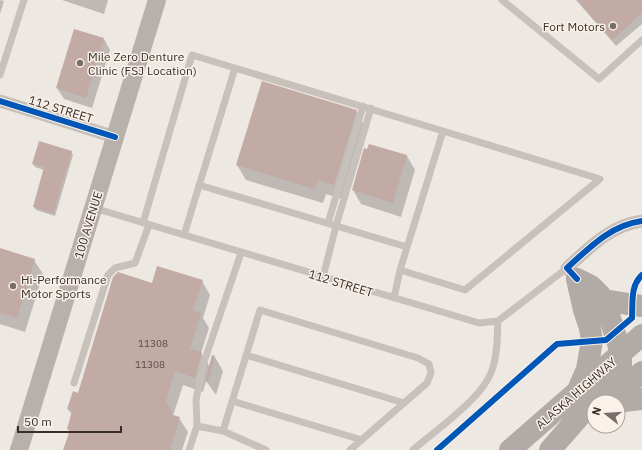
<svg xmlns="http://www.w3.org/2000/svg" width="642" height="450" font-family="'IBM Plex Sans',sans-serif">
<style>
.shadow{fill:#0003}
.building{fill:#c1aba4}
.lines{fill:none;stroke-linecap:round;stroke-linejoin:round}
.service{stroke:#c7c0bb;stroke-width:7}
.minor{stroke:#c7c0bb;stroke-width:13}
.secondary{stroke:#b8b0ab;stroke-width:18}
.trunk{stroke:#b2aaa6;stroke-width:22}
.cycleway-casing{stroke:#faf2ea;stroke-width:8}
.cycleway{stroke:#0057b8;stroke-width:6}
.poi-dot{fill:#786e6a;stroke:#faf2ea;stroke-width:1.5}
.labels{text-anchor:middle;dominant-baseline:central;stroke-width:3;stroke-linejoin:round;paint-order:stroke}
.number-label{font-size:10px;fill:#5a4c48}
.poi-label{font-size:12px;fill:#382d29;stroke:#faf2ea;text-anchor:start}
.street-label{font-size:12px;fill:#382d29;stroke:#faf2ea}
</style>
<rect width="100%" height="100%" fill="#eee8e2"/>
<path class="shadow" d="M0 0 4 1 0 14Z
M62 0H108L104 14Z
M576 0H642V24L616 46Z
M104 39 110 50 92 108 64 99 57 88Z
M356 111 364 125 342 199 326 194 323 203 246 180 237 165Z
M369 145 407 156 415 170 401 217 361 204 353 190Z
M71 151 73 155 55 216 36 210 34 207 44 170 35 167 33 163Z
M0 249 34 260 43 274 25 332 0 324Z
M202 281 210 295 203 318 209 328 201 353 210 367 215 357 223 371 216 395 206 381 203 392 183 385 173 416 179 418 188 432 182 450H64L70 433 68 429 72 415 68 409 153 284Z"/>
<path class="building" d="M577 0H642V13L612 40Z
M74 29 104 38 86 98 56 88Z
M262 81 357 110 334 185 318 180 315 189 236 165Z
M39 141 72 151 53 213 33 207 44 167 32 164Z
M369 144 407 155 393 203 352 190 364 148 367 149Z
M0 248 35 259 17 318 0 313Z
M157 266 203 280 193 310 201 313 190 349 202 352 195 378 175 371 166 401 173 415 180 417 170 450H63L70 430 67 429 72 411 67 409 73 391 78 393 113 277 118 272 152 283Z
M212 355 215 356 208 382 205 381Z"/>
<g class="lines">
<path class="service" d="M502 0 599 79 642 40
M0 75 24 0
M199 185 407 247
M94 208 479 323 498 321 567 268
M143 223 192 55 235 68
M328 223 363 106
M184 235 235 68 443 131 400 270 394 298
M400 270 465 290 600 179 443 131
M323 277 336 226 371 108
M246 355 404 403
M74 383 108 275 115 268 135 263 149 225
M232 401 362 440
M197 426 223 431 266 450
M223 431 260 310 418 358 429 364 431 373 427 383 350 450
M189 450 197 426 196 400 203 365 241 253
M413 450C436 430 483 398 492 370 498 354 497 337 498 321"/>
<path class="minor" d="M0 101 115 137
M577 279 567 268C589 248 611 225 642 221"/>
<path class="secondary" d="M19 450 157 0"/>
<path class="trunk" d="M577 279 584 310 590 328 592 341 587 369 578 390
M602 300 642 306
M607 402 642 372
M616 402 642 399
M510 450 642 335
M550 450 613 378 621 365V353L608 312 600 295 591 286 577 279"/>
<defs>
<path id="cycleway" d="M0 101 115 137
M577 279 567 268C589 248 611 225 642 221
M437 450 557 344 606 340 632 318C633 303 630 286 642 275"/>
</defs>
<use href="#cycleway" class="cycleway-casing"/>
<use href="#cycleway" class="cycleway"/>
</g>
<g class="poi-dot">
<circle cx="613" cy="26" r="4"/>
<circle cx="80" cy="63" r="4"/>
<circle cx="13" cy="286" r="4"/>
</g>
<g class="labels">
<g class="number-label">
<text x="153" y="343">11308</text>
<text x="150" y="364">11308</text>
</g>
<g class="poi-label">
<text x="605" y="26" text-anchor="end">Fort Motors</text>
<text x="88" y="56">Mile Zero Denture<tspan x="88" dy="14">Clinic (FSJ Location)</tspan></text>
<text x="21" y="279">Hi-Performance<tspan x="21" dy="14">Motor Sports</tspan></text>
</g>
<g class="street-label">
<text transform="translate(61 109) rotate(17)">112 STREET</text>
<text transform="translate(88 225) rotate(-73)">100 AVENUE</text>
<text transform="translate(341 283) rotate(17)">112 STREET</text>
<text transform="translate(576 393) rotate(-41)">ALASKA HIGHWAY</text>
</g>
</g>
<g transform="translate(606 414) rotate(287)"><circle r="19" fill="#faf2ea" stroke="#aca39d"/>
<path d="M0-3L7 15L0 10L-7 15Z" fill="#786e6a"/>
<text y="-6" font-size="11" font-weight="bold" text-anchor="middle" fill="#382d29">N</text>
</g>
<path d="M18 426v6h103v-6" fill="none" stroke="#382d29" stroke-width="2"/>
<text x="24" y="426" font-size="12" fill="#382d29" stroke="#faf2ea" stroke-width="3" paint-order="stroke">50 m</text>
</svg>
